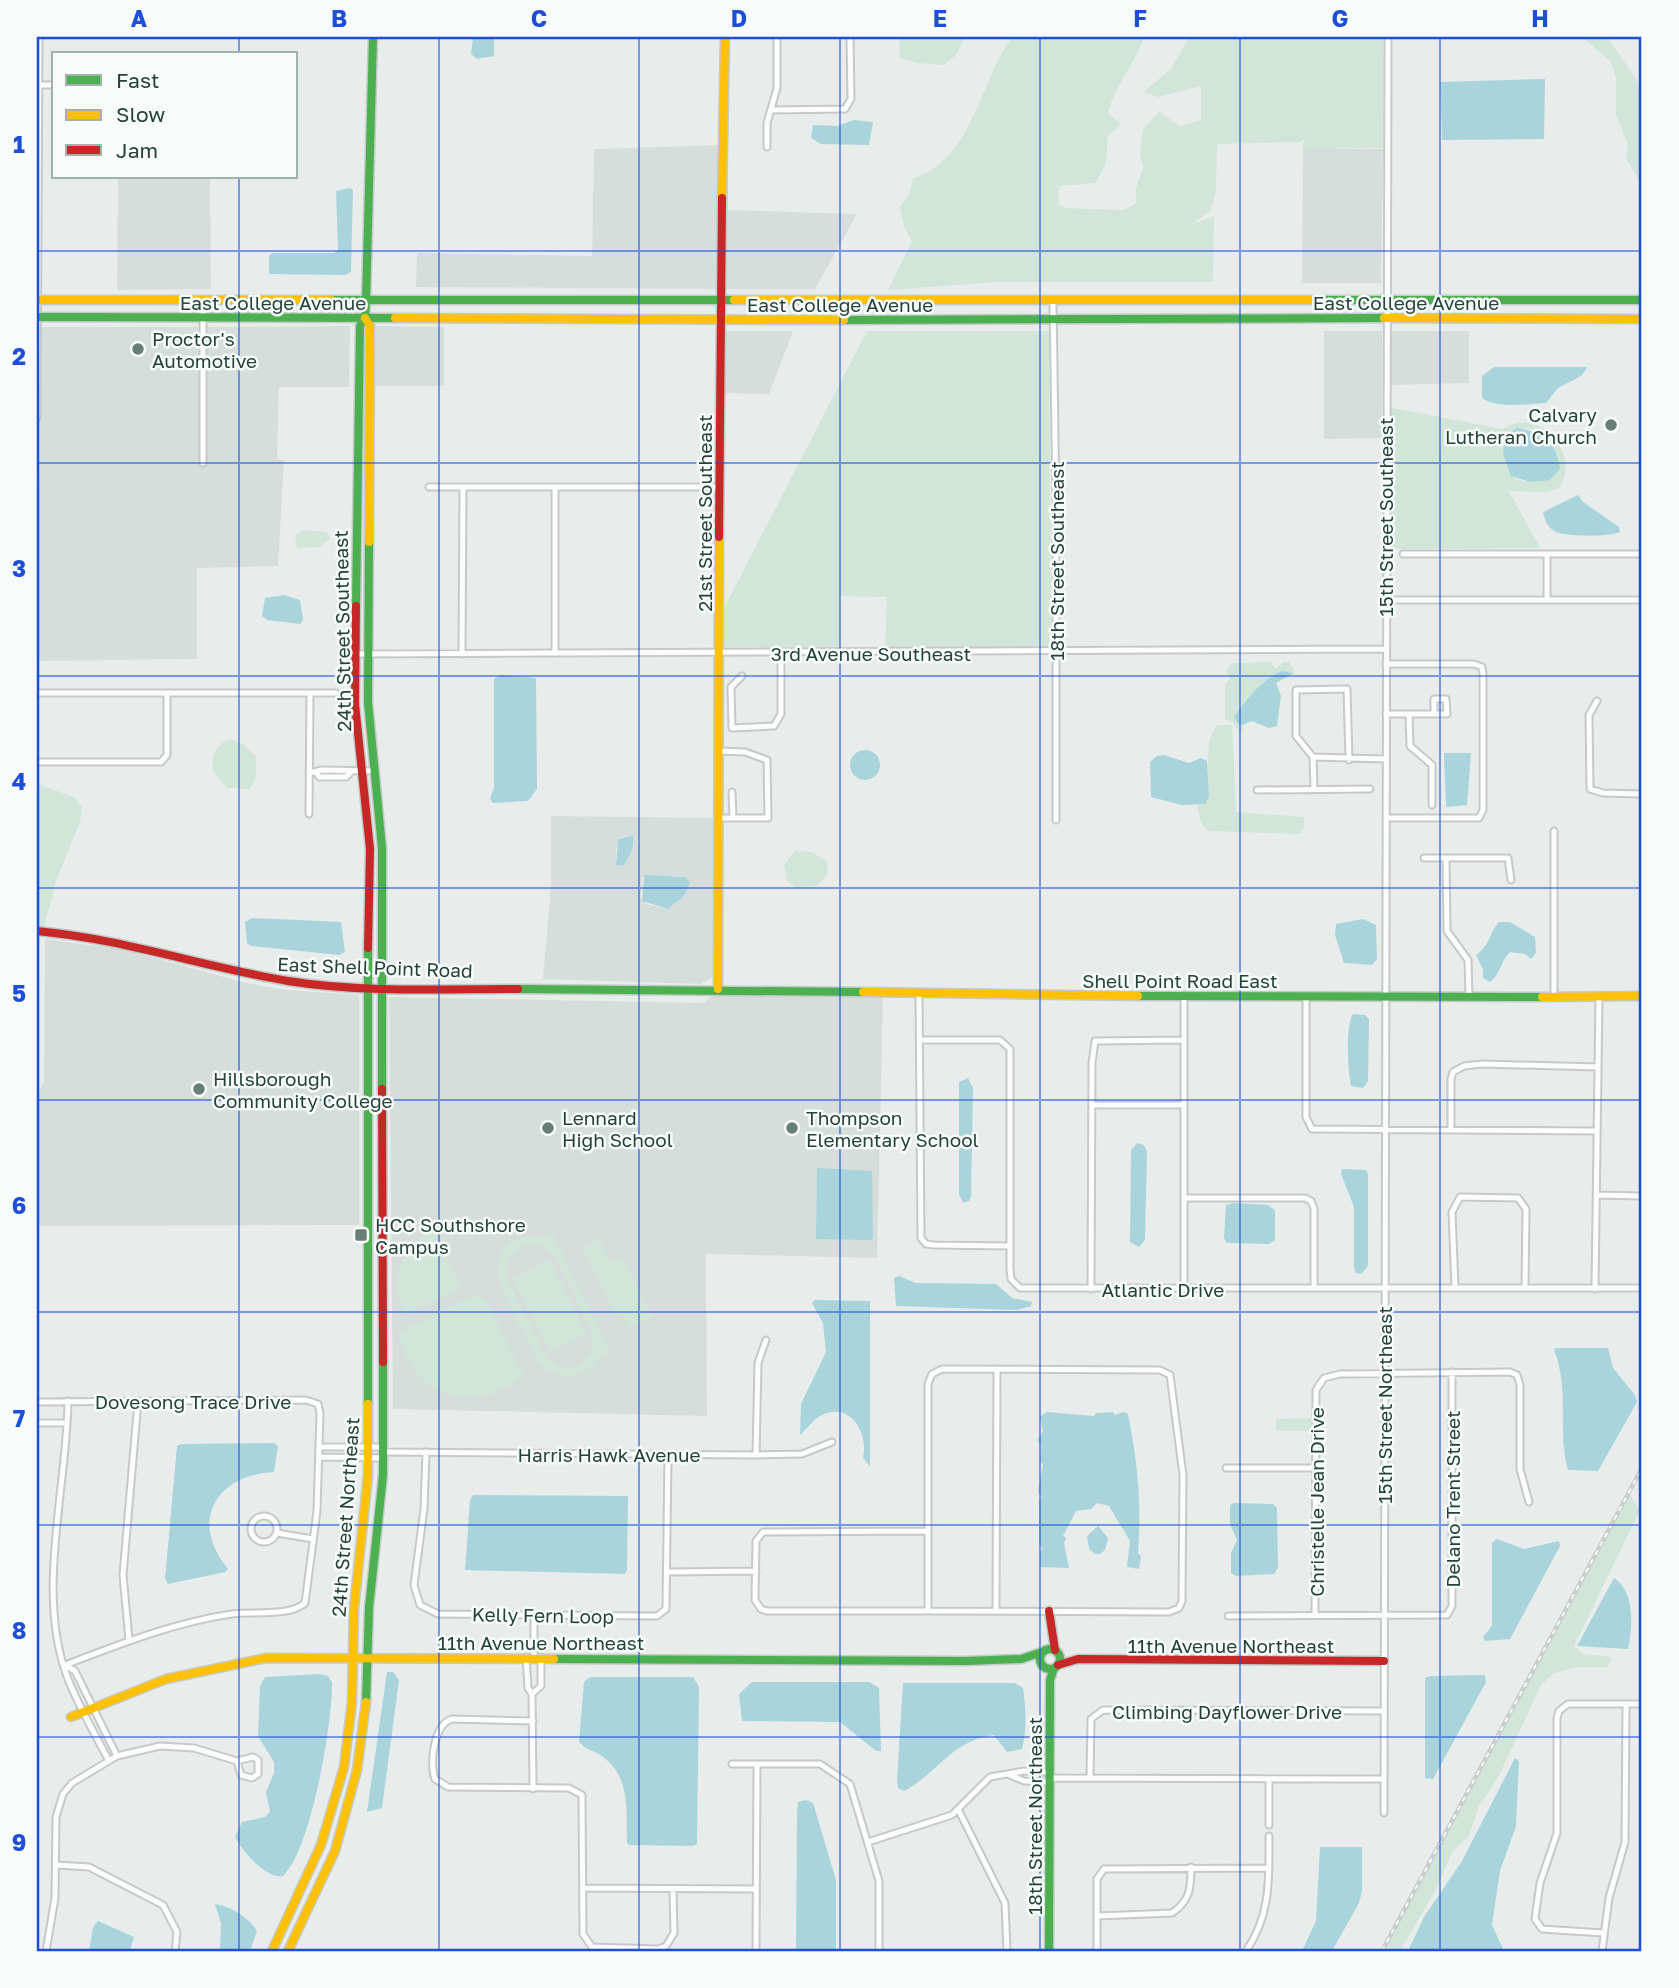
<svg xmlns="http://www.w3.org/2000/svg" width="1679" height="1988" font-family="'Golos Text',sans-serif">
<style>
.built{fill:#d6dedb;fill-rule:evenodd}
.green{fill:#d1e6d8;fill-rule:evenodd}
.water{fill:#a9d4db}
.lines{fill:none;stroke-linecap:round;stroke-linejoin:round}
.street-casing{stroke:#c5cac8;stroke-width:9}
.fast-casing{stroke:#c3cbc8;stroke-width:11}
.slow-casing{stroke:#c3cbc8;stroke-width:11}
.jam-casing{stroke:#c3cbc8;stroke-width:11}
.street{stroke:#fcfcfc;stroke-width:5}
.fast{stroke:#4caf50;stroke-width:8}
.slow{stroke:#ffc107;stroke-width:8}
.jam{stroke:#c62828;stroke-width:8}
.rail-casing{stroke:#c9cdcc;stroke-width:4.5}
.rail{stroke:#f7fbf9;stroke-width:2;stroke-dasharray:5;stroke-linecap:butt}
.grid{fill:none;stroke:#1d4ed8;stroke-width:2;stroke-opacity:0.55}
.poi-dot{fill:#697e78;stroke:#f7fbf9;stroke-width:2.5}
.labels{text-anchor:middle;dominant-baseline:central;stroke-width:5;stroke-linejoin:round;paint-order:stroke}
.street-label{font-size:19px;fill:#24423a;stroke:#f7fbf9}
.poi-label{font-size:19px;fill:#24423a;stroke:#f7fbf9;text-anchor:start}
.neatline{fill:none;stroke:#1d4ed8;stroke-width:2.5}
.grid-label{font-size:23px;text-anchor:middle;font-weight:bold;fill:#1d4ed8}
</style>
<rect width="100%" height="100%" fill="#e8edeb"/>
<path class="built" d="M722 145 718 289 416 287 417 253 592 256 594 149Z
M728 145V210L857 214 815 289H724Z
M1303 149H1383L1381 283H1302Z
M118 177H210L211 289 117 290Z
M350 326 349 387H279L277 459 284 460 278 566 197 568V659L37 661 41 327H199L200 467 206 466 205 327Z
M376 326 444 327V386H374Z
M723 331H793L769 394 723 393Z
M1324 331H1382V438L1324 439Z
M1387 331H1469V383L1387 385Z
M551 816 716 818 715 976 701 984 543 979 551 885ZM633 835 634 841 626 862 616 865V849L620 837ZM682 876 688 887 684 896 668 909 646 904 641 898 642 877Z
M45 939 126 950 246 983 286 990 359 995V1225L37 1226V1096L44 1081Z
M718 989 883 997 877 1258 706 1254 707 1416 393 1409 389 997 704 1003Z"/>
<path class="green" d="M900 37H965L956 55 943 65 917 63 899 58Z
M1012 37H1144C1135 64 1115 85 1108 113L1121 124 1108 136 1106 162 1096 183 1059 186 1058 204 1066 208 1124 210 1136 203V188L1143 168 1140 154 1143 129 1159 112 1180 126 1201 120V86L1158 97 1143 92 1171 69 1189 37H1383V148L1303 149 1304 138 1300 142 1217 144 1216 192 1211 211 1190 225 1214 216 1213 282H998L888 290 912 241 904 227 900 207 910 193 913 178C972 162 980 80 1012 37Z
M1582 37H1607L1637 80 1642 103V184L1626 159 1628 144 1616 115V78L1611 62Z
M867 331H1049L1051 649H885L887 597 840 596V647H722V612Z
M1388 407 1503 429C1537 405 1582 453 1560 487L1548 492 1509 491 1540 548 1388 549ZM1517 428 1534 429 1537 482 1517 480C1505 469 1501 452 1505 436Z
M304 530 327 532 330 539 319 547 297 548 295 535Z
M1271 662 1275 669 1283 662H1289L1295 671 1271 676 1263 685 1240 726 1244 727 1241 736 1234 723 1225 719V684L1230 679 1226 671 1232 663Z
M1217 725H1232L1236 812 1304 817V828L1299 834 1208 831 1201 823 1197 806 1205 804C1214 780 1200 748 1217 725Z
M230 739 243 744 256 756V777L250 789 227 788 213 771C212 754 214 746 230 739Z
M37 784 74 797 82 807 80 822 56 881 44 928H37Z
M795 851 812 852 828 862 827 875 817 886 797 888 787 881 784 865Z
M433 1231 460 1285 459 1289 405 1314C388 1281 400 1247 433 1231Z
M551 1231 610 1351C593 1358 589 1378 566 1377 557 1376 549 1372 543 1366 533 1355 500 1288 498 1274 495 1247 520 1231 544 1237ZM530 1244 545 1247 556 1258 593 1334 592 1353 579 1367 560 1368 548 1359 508 1279C503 1261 512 1248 530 1244Z
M599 1239 610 1262 622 1256 652 1316 629 1328 622 1314 616 1316 582 1247Z
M550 1260 587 1334 550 1352 513 1279Z
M475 1295 485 1298 523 1375C475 1419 409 1396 399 1332Z
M1314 1418V1431H1276V1419Z
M1630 1495 1640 1510 1574 1646 1583 1654 1612 1657 1608 1667H1580L1554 1673 1541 1685 1498 1778 1479 1806 1469 1836 1452 1852 1438 1886 1400 1951H1383Z"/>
<path class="water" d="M473 37H494V56L477 59 471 54Z
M1545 79 1544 139 1442 140 1440 82Z
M854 120 873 122 869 145 821 144 811 138 813 125 837 126Z
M350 188 353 190 351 272 345 275 269 274V256L272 253H334L338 250 336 191Z
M1494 367H1587V368L1581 376 1558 388 1546 403C1528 404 1497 409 1482 398V376Z
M1517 428C1543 432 1556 441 1560 469L1550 480 1530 482 1511 476 1503 454 1505 436Z
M1578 495 1583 502 1619 527 1620 532C1612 537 1562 537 1554 531 1547 526 1545 520 1543 512Z
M284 595 300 600 303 620 300 624 267 620 262 616 265 598Z
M1282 671 1294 673 1276 683 1281 696 1277 726 1269 728 1252 721 1240 726 1234 717C1247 699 1261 680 1282 671Z
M501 675 536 678 537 789 528 801 493 803 490 799 494 788V679Z
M850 765a15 15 0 1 1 30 0a15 15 0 1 1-30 0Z
M1444 753H1471L1467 805 1446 807Z
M1164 755 1189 763 1201 758 1207 761 1209 797 1205 804 1182 805 1151 797 1150 762 1157 756Z
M633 835C636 843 629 859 623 866L616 865 618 839Z
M644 875 686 877 690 883 684 896 668 909 642 901Z
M252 918 341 922 345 952 339 955 251 946 247 943 245 922Z
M1363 919 1376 925 1377 959 1372 965 1344 963 1335 935 1336 924Z
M1499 922H1510L1535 937 1536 953 1531 959 1525 954 1510 952C1500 962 1501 974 1490 982L1483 978V969L1476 955C1491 944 1489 933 1499 922Z
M1353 1014 1365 1015 1369 1019 1368 1081 1363 1088 1351 1086C1348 1071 1345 1026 1353 1014Z
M968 1078 973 1088 971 1197 969 1201 963 1203 959 1194V1082Z
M1137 1143 1144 1145 1147 1152 1145 1240 1139 1247 1130 1242 1131 1150Z
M817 1168 872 1171 873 1238 870 1240 816 1239Z
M1342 1169 1366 1170 1368 1174V1266L1361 1274 1356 1273 1354 1267V1207L1341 1174Z
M1233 1203 1268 1205 1275 1210V1240L1269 1244 1227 1243 1224 1238 1226 1205Z
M899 1276 916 1283 996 1284 1012 1298 1032 1302 1031 1306 1017 1310 896 1306 894 1278Z
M815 1300 870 1301V1466L863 1458C869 1433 850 1400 820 1416 813 1420 807 1429 800 1435L801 1404 826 1352 823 1323 812 1303Z
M1556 1348H1608L1613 1368 1635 1395 1637 1402 1598 1471 1568 1470C1557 1430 1570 1389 1554 1350Z
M1047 1412 1094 1416 1096 1413 1113 1412 1115 1415 1123 1412 1128 1414C1137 1460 1142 1501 1138 1553L1141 1556 1139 1569 1127 1567 1130 1541 1109 1506 1097 1503 1091 1509 1076 1511 1063 1536 1066 1538 1064 1543 1069 1568 1040 1567V1551L1043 1549 1039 1545V1500L1042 1497 1038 1492 1043 1464 1040 1462 1041 1446 1037 1440 1043 1432 1040 1417Z
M274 1443 278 1446 274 1472C215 1475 189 1522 228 1569L225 1572 168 1584 165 1579 177 1446 181 1444Z
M473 1495 628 1496 627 1570 625 1574 465 1570 470 1500Z
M1234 1503 1273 1504 1277 1508 1278 1568 1274 1574 1236 1576 1231 1573V1553L1237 1540 1230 1524V1505Z
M1098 1526 1108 1538 1105 1550 1100 1554H1095L1089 1549 1087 1536Z
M1497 1539 1524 1549 1559 1541 1560 1546 1510 1639 1485 1641 1483 1637 1492 1626V1543Z
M1614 1578C1635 1591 1633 1627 1628 1649L1577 1646Z
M387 1672H393L399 1680 382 1808 367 1812Z
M319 1674 328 1676 332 1682C333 1722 311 1850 283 1876 266 1879 242 1851 235 1837L242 1822 265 1817 270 1812 266 1792 274 1773V1762L258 1736 260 1686 265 1677Z
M1485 1675 1486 1682 1433 1779 1425 1778V1678L1430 1676Z
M693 1677 699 1687 697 1844 693 1846 629 1845 627 1843C626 1810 631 1777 602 1756 594 1750 584 1750 579 1741L584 1682 590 1677Z
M752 1682H869L879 1688 881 1751H876L840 1722 742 1721 739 1694Z
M903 1683H1015L1023 1688C1026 1708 1027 1730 1022 1749L1007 1752 994 1735C949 1742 941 1771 904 1791L898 1788 897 1779Z
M1515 1758 1519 1761 1516 1826 1500 1871 1492 1925 1504 1951H1408L1424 1917 1462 1861Z
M806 1800 813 1803 836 1880V1951H796L797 1812 798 1802Z
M1320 1847H1362V1891L1359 1903 1332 1951H1302L1316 1921Z
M215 1904C230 1906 250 1918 257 1931L250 1951H220L221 1923Z
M98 1921 134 1937 130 1951H89L93 1927Z"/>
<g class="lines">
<defs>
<path id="street" d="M39 85H54
M771 110 845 109 851 99 850 37
M767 147V123L777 88V37
M1053 302 1056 504V820
M37 418 39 37
M203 463V300
M429 487H720
M1403 554H1642
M1547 599V554
M1385 600H1642
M555 653V487
M356 654 1386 649
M462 654 463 487
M742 676 731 687 732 728 774 726 781 714V652
M37 693H336
M1597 701 1589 715 1590 789 1603 793 1642 794
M1386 714H1447L1446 699H1434V714
M1409 714 1410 746 1432 765V805
M1313 757 1314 789
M1349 760 1347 689 1296 690V736L1313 757 1386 759
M37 762H161L167 755V693
M309 773 322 770 376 771
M317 773 319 777H346L351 772
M1257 790 1370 789
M732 792 733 818
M309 814 310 693
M719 818H768L767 760 745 752 719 751
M1386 818H1479L1483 810V674L1482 667 1474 664H1386
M1424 858H1508L1511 880
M1446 858 1447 931 1468 960 1469 996
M919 995 921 1238 926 1244 934 1245 1010 1246
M1306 996V1117L1312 1129 1597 1131
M1554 996V831
M920 1040H1000L1010 1049V1269L1011 1279 1020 1288H1642
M1092 1105H1184
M1451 1130V1079L1453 1072 1464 1066 1482 1064 1598 1067
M1597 1195 1642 1196
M1184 1198H1305L1311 1201 1314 1208V1288
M1455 1288 1452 1212 1460 1197 1518 1198 1526 1209 1525 1288
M1091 1289 1092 1063 1095 1041 1184 1040
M1184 1289V995
M1595 1289 1599 997
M942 1369 1160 1370 1170 1375 1183 1475 1182 1601 1179 1608 1169 1612 928 1611V1384L932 1374Z
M68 1401C67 1489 35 1594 68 1679 79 1707 95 1734 109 1761
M37 1402 306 1400 318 1404 320 1413 317 1511 305 1603C289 1617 252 1611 231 1614 173 1623 120 1644 65 1665
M37 1423H66
M320 1447H383
M383 1452 756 1455 802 1454 832 1442
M426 1452 424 1509 414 1585 420 1605 438 1614 657 1616 666 1609 668 1455
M756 1455 758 1363 766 1340
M320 1457 383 1458
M1226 1468H1316
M251 1529a13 13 0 1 1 26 0a13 13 0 1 1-26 0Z
M928 1531 763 1532 756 1541 755 1600 761 1609 767 1611H928
M277 1533 313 1539
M668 1572 756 1571
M996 1611 997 1369
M534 1615V1657
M1228 1616 1447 1615 1452 1606V1372
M1315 1616 1316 1390 1324 1378 1340 1374 1510 1372 1517 1375 1520 1385V1469L1529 1502
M129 1640 123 1575 138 1401
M526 1657 528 1688 532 1694 533 1789
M65 1665 75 1671 117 1756
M532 1694 541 1686V1657
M533 1721 452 1719C434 1724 429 1763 435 1779L448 1787 569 1788 582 1795 583 1934 592 1947 658 1949 666 1946 674 1933 673 1889
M732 1764H820L850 1784 879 1881V1951
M1010 1775 1024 1781 1049 1782
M1049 1778 1384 1779
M1090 1778 1091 1719 1103 1710 1384 1711
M1269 1779V1825
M959 1811 1005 1903 1007 1951
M1384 1813 1388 37
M868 1842 952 1815 990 1777 1024 1771 1049 1772
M56 1865 89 1867 163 1905 177 1932 175 1951
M583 1888 756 1889
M1097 1916 1172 1913C1190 1901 1191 1888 1191 1867
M1603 1933 1542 1929 1535 1919 1540 1883 1557 1833V1718L1559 1711 1568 1704H1642
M46 1951 55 1898 56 1817 63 1794 72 1783 117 1756 160 1746 194 1748 237 1761 253 1757 258 1760V1774L252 1778 241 1775 237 1761
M756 1951 757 1764
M1097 1951V1879L1104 1869 1269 1868
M1246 1951C1271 1915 1269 1879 1269 1836
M1602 1951 1609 1898 1625 1842 1626 1705"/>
<path id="fast" d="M331 300H734
M1320 300H1642
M37 317 395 318
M844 320 1384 318
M369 542 368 702 382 848V1089
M356 606 360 326 365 318 366 301 373 37
M368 948V1404
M518 989 863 992
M1138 996 1542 997
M1040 1659a10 10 0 1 1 20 0a10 10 0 1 1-20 0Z
M554 1659 966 1661 1021 1659 1042 1652
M366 1702 369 1608 383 1475V1362
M1049 1951 1050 1680 1054 1668"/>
<path id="slow" d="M722 198 725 37
M37 300H331
M734 300H1320
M365 318 370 326 369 542
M395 318 844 320
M1384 318 1642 319
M718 989 719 537
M863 992 1138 996
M1542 997 1642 996
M71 1717 166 1679 266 1658 554 1659
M272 1951 321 1845 344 1767 352 1702 354 1609 368 1475V1404
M288 1951 335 1851 357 1770 366 1702"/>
<path id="jam" d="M719 537 722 198
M356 606 355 704 370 849 368 948
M37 931C123 939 204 967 288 981 363 993 443 989 518 989
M382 1089 383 1362
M1049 1611 1055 1650
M1058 1665 1078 1659 1384 1661"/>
</defs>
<use href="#street" class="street-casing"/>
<use href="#fast" class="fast-casing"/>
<use href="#slow" class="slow-casing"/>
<use href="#jam" class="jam-casing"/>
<use href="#street" class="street"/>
<use href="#fast" class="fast"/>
<use href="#slow" class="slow"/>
<use href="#jam" class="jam"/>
<defs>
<path id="rail" d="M1382 1951 1642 1468"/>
</defs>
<use href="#rail" class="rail-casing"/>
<use href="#rail" class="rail"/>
</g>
<path class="grid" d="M239 37V54M439 37V1951M639 37V1951M840 37V1951M1040 37V1951M1240 37V1951M1440 37V1951M239 177V1951M37 251H1642M37 463H1642M37 676H1642M37 888H1642M37 1100H1642M37 1312H1642M37 1525H1642M37 1737H1642"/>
<g class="poi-dot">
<circle cx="138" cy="349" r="7"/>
<circle cx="1611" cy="425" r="7"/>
<circle cx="199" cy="1089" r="7"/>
<circle cx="548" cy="1128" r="7"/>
<circle cx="792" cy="1128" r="7"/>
<rect x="354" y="1228" width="14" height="14" rx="3.5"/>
</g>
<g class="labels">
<g class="street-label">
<text x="273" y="302">East College Avenue</text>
<text x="1406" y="302">East College Avenue</text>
<text x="840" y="304">East College Avenue</text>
<text transform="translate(704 513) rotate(-90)">21st Street Southeast</text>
<text transform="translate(1385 517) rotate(-90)">15th Street Southeast</text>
<text transform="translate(1056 561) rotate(-90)">18th Street Southeast</text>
<text transform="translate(342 631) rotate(-91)">24th Street Southeast</text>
<text x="871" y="653">3rd Avenue Southeast</text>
<text transform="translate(375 967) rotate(2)">East Shell Point Road</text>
<text x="1180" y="980">Shell Point Road East</text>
<text x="1163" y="1289">Atlantic Drive</text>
<text x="193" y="1401">Dovesong Trace Drive</text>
<text transform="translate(1384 1405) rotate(-90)">15th Street Northeast</text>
<text x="609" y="1454">Harris Hawk Avenue</text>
<text transform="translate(1452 1499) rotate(-90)">Delano Trent Street</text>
<text transform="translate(1316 1502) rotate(-90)">Christelle Jean Drive</text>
<text transform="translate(345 1517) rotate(-86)">24th Street Northeast</text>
<text transform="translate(543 1615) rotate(1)">Kelly Fern Loop</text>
<text x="541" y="1642">11th Avenue Northeast</text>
<text x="1231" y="1645">11th Avenue Northeast</text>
<text x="1227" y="1711">Climbing Dayflower Drive</text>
<text transform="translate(1034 1816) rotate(-90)">18th Street Northeast</text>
</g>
<g class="poi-label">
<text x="152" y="338">Proctor's<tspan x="152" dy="22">Automotive</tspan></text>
<text x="1597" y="414" text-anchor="end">Calvary<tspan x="1597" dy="22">Lutheran Church</tspan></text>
<text x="213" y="1078">Hillsborough<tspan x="213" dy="22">Community College</tspan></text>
<text x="562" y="1117">Lennard<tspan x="562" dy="22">High School</tspan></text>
<text x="806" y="1117">Thompson<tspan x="806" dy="22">Elementary School</tspan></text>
<text x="375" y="1224">HCC Southshore<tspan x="375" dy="22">Campus</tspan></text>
</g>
</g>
<rect width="1679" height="1988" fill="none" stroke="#f7fbf9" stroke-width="77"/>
<rect x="52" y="52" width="245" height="126" fill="#f7fbf9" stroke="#a3b1ad" stroke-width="2"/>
<rect x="66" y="75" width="35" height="10" fill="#4caf50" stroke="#a3b1ad" stroke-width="2"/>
<text x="116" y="88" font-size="21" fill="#24423a">Fast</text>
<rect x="66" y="110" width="35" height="10" fill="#ffc107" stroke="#a3b1ad" stroke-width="2"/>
<text x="116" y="122" font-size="21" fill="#24423a">Slow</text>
<rect x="66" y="145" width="35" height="10" fill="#c62828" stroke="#a3b1ad" stroke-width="2"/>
<text x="116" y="158" font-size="21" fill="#24423a">Jam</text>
<rect x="38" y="38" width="1602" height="1912" class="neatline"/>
<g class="grid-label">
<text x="139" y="27">A</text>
<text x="339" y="27">B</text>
<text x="539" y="27">C</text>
<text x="739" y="27">D</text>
<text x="940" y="27">E</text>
<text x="1140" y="27">F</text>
<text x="1340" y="27">G</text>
<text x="1540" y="27">H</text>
<text x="19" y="153">1</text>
<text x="19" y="365">2</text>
<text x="19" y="577">3</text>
<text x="19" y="790">4</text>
<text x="19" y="1002">5</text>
<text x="19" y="1214">6</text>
<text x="19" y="1427">7</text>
<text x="19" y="1639">8</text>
<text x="19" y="1851">9</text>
</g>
</svg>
